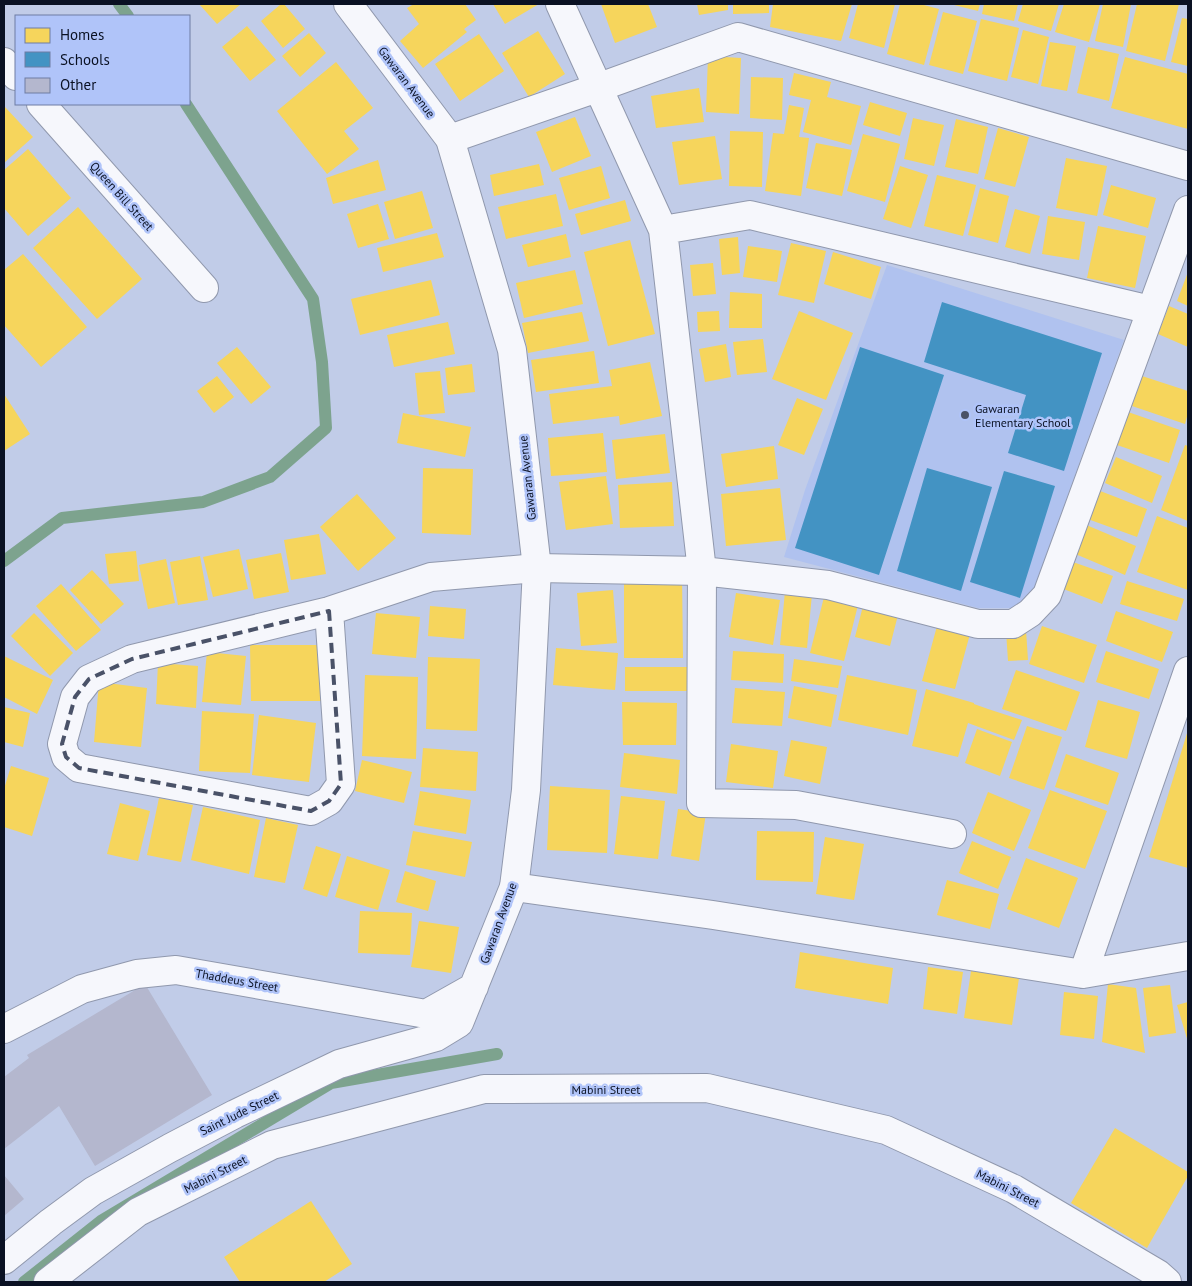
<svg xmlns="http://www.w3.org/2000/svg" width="1192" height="1286" font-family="'PT Sans',sans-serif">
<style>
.built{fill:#b0c2ef}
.homes{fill:#f6d55c}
.schools{fill:#4393c3}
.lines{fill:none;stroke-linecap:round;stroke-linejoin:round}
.stream{stroke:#7da38e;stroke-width:12}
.building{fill:#b4b7ce}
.minor-casing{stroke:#9098ad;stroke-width:30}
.tertiary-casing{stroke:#9098ad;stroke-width:30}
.minor{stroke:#f6f7fc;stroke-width:28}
.tertiary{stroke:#f6f7fc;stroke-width:28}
.marked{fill:none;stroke:#4a5268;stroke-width:4;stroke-dasharray:10 6;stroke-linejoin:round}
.poi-dot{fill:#4a5268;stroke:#b0c4f9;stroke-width:2}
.labels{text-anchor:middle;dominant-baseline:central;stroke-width:5;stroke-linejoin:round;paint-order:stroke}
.street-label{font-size:12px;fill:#0a1123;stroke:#b0c4f9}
.poi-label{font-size:12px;fill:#0a1123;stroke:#b0c4f9;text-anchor:start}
</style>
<rect width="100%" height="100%" fill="#c1cce8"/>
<path class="built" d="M887 265 1124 340 1027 608H978L784 557 805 490Z"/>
<path class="homes" d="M199 4H241L217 24Z
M281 4H284L305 29 283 48 261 21Z
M414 4H465L476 20 464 29 467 32 423 68 400 41 419 24 407 8Z
M493 4H539L505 24Z
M601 4H648L657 27 615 43Z
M697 4H728V10L699 15Z
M733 4H769V13L733 14Z
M773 4H852L841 41 770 27Z
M858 4H895L884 48 849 38Z
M900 4H920L939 9 924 65 887 54Z
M950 4H980L978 11Z
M984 4H1018L1014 21 982 14Z
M1023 4H1059L1051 31 1018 21Z
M1064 4H1100L1089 42 1055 32Z
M1103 4H1131L1123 47 1095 41Z
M1137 4H1179L1165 61 1126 51Z
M943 12 977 21 963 74 929 65Z
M1182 18 1188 19V66L1171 62Z
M981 19 1019 28 1007 81 968 71Z
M247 26 276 60 250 81 222 47Z
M1023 30 1049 37 1038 84 1011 77Z
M538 31 565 74 529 97 502 53Z
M309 33 326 53 300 77 282 56Z
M479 34 504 71 460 101 435 64Z
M1050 42 1076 46 1067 91 1041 86Z
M1088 47 1119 54 1109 101 1077 93Z
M708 56 741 58 739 114 706 112Z
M1125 57 1188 74V129L1111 108Z
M336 62 373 108 344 131 359 149 327 174 277 111Z
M794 73 831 82 827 97 861 106 851 145 803 132 811 100 789 95Z
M751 77 783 78 782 120 750 118Z
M699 88 704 122 656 128 651 96Z
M870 102 907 113 900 136 863 125Z
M789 105 804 108 799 137 809 138 801 196 765 191 773 133 784 134Z
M5 107 33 137 4 163V108Z
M575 117 591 156 552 172 536 132Z
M913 118 944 125 934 166 904 159Z
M956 119 988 127 978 174 945 167Z
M998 128 1029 137 1015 187 984 179Z
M730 131 763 132 762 187 729 186Z
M863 134 900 144 885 202 847 191Z
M715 136 722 179 679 185 672 142Z
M816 143 852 150 842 196 806 188Z
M28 149 71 198 28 236 4 208V170Z
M1066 158 1107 166 1097 216 1056 208Z
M378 160 386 190 333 204 326 178Z
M539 164 544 185 494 196 490 175Z
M601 166 610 198 569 210 559 178Z
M900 166 928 175 911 228 883 219Z
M937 175 976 185 963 236 924 226Z
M1111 185 1156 198 1148 228 1103 215Z
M980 188 1009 196 998 243 968 235Z
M422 191 433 228 395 239 384 202Z
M556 194 563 226 506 239 498 207Z
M625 200 631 221 581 235 575 214Z
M378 204 389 239 358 248 347 214Z
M78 207 142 279 97 319 33 248Z
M1015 209 1040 216 1030 254 1005 247Z
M1048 216 1085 222 1079 260 1042 254Z
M1098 226 1146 236 1135 288 1087 278Z
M437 233 444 257 383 272 377 248Z
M566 234 571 257 528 267 522 245Z
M738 237 740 273 722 275 719 239Z
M630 240 655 334 608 346 584 252Z
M791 243 826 251 814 303 778 295Z
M748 246 782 251 777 282 743 277Z
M833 252 881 267 871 299 824 284Z
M23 254 87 327 41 367 4 325V270Z
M713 263 716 294 693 296 690 265Z
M575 270 583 304 524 318 516 283Z
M1188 272V306L1177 301Z
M431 280 440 315 360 335 351 299Z
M730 292 762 294V328H729Z
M1169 306 1188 314V347L1158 334Z
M719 311 720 331 698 332 697 312Z
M799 311 853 333 826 400 772 379Z
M582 312 589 341 528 353 522 323Z
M448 322 455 354 394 367 387 335Z
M763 339 767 372 737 375 733 342Z
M726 344 731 377 705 382 699 349Z
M237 347 271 387 251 404 217 363Z
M594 351 599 383 536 392 531 360Z
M650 362 662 416 620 425 619 416 553 424 549 394 612 386 609 370Z
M472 364 475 392 448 395 445 368Z
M440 371 445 413 419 415 415 373Z
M217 376 234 397 214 413 197 391Z
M1142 376 1188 391V413L1185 424 1132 406Z
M4 394 30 434 4 451Z
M797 398 823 409 804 455 778 445Z
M1128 412 1180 430 1169 463 1117 445Z
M403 413 471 427 465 457 397 443Z
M603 433 607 472 551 476 548 438Z
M665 434 670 473 616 479 612 440Z
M1185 445 1188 446V521L1161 510Z
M774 446 778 479 726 487 721 454Z
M1116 457 1162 476 1152 503 1105 483Z
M423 468 473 469 471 535 422 533Z
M606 476 613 524 566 530 559 482Z
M672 482 674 526 620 528 618 485Z
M780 488 786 540 726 546 721 494Z
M1095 489 1147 509 1137 537 1085 518Z
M357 494 396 538 358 571 320 527Z
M1157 516 1188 528V590L1137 572Z
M1084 524 1136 546 1125 575 1073 553Z
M319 534 326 574 291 580 284 540Z
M239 549 248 589 213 597 203 557Z
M136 551 139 581 109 584 105 554Z
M281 553 289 592 254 599 246 560Z
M200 556 208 600 178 605 170 562Z
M166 559 175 603 148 609 139 565Z
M1070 561 1113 576 1102 604 1061 588Z
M92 570 124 604 101 624 70 590Z
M624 575H682L683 658H624Z
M1127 581 1184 599 1177 621 1120 604Z
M61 584 101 630 76 651 36 606Z
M613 590 617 643 581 646 577 593Z
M785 591 812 594 807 648 780 645Z
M736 593 780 600 773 645 729 637Z
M824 597 858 605 844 661 810 653Z
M864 602 899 611 890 646 855 637Z
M430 606 466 609 464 639 428 636Z
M1116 611 1173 632 1162 662 1106 641Z
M34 613 73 653 50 676 11 636Z
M376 613 420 617 416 658 372 654Z
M937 626 970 634 955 689 922 681Z
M1042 626 1097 645 1084 683 1029 664Z
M1026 630 1028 660 1008 661 1006 631Z
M250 645H322L323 701H251Z
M556 648 618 653 615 690 553 685Z
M733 651 784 654 783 683 731 680Z
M1106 651 1159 669 1149 699 1096 682Z
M207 652 246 656 241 705 202 702Z
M4 656 53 680 37 714 4 697Z
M428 657 480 659 477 731 426 729Z
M794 659 842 666 838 688 791 681Z
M158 663 198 666 196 708 156 704Z
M625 667H689V691H625Z
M1016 670 1080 692 1066 731 1002 709Z
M365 675 418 677 416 759 362 756Z
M847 675 917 690 908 735 838 720Z
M99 682 147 688 141 747 94 742Z
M794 686 837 695 831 727 788 718Z
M735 688 785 692 782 726 732 723Z
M926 689 974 703V704L988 709 1022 720 1014 740 968 723 958 757 912 746Z
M1098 700 1140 712 1127 759 1085 747Z
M622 702 677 703 676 745H623Z
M4 707 30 713 23 747 4 742Z
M202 711 254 714 250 773 199 771Z
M259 715 316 723 309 782 252 775Z
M1027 726 1062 737 1044 790 1009 778Z
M977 729 1012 742 1000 776 965 763Z
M1188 730V868L1149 857Z
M791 740 827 747 820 784 784 776Z
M731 744 778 751 773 788 726 782Z
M423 748 478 752 476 791 420 787Z
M624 753 680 760 677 794 620 787Z
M1066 754 1119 773 1108 805 1055 787Z
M362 760 412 772 404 803 355 791Z
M11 766 49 778 32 836 4 827V789Z
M550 786 610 790 607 853 547 850Z
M1050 790 1107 811 1085 869 1028 848Z
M420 791 471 800 466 834 414 825Z
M988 792 1031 810 1014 851 972 833Z
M621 796 665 801 658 859 614 854Z
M159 798 193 805 181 862 147 855Z
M120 803 150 811 138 861 107 854Z
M203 807 260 820 249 874 191 860Z
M678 809 706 813 699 861 671 856Z
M266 818 298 825 285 883 254 877Z
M413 831 472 842 465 877 406 865Z
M757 831 814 832 813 882 756 880Z
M825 837 864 844 854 900 816 894Z
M972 841 1011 857 998 889 959 873Z
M316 846 341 854 327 897 303 889Z
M347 856 390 870 378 910 335 897Z
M1026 858 1078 878 1059 928 1007 909Z
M405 871 436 881 428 911 396 902Z
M947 880 999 894 990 929 937 915Z
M360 911 412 913 410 955 358 953Z
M419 921 459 927 451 973 411 967Z
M800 952 893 968 888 1004 795 988Z
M928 967 963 972 957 1014 923 1009Z
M971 971 1019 978 1012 1025 964 1018Z
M1108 984 1136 988 1145 1053 1102 1042Z
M1170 985 1176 1033 1149 1037 1143 988Z
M1064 992 1098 996 1094 1039 1060 1035Z
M1188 1002V1042L1177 1005Z
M1115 1128 1188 1172V1176L1147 1248 1071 1203Z
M311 1201 352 1264 324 1282H240L224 1257Z"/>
<path class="schools" d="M942 302 1102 353 1064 471 1008 453 1026 395 924 362Z
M860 347 944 375 879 575 795 548Z
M927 468 992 487 961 591 897 571Z
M1004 471 1055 486 1020 598 970 582Z"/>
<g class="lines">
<path class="stream" d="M119 4 128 16
M4 561 62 518 203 502 270 477 326 428 322 362 313 299 186 104
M24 1282 101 1221 331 1083 497 1054"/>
</g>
<path class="building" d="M145 984 212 1095 95 1166 59 1106 4 1149V1077L29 1058 27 1055Z
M4 1175 24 1199 4 1216Z"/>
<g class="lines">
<defs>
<path id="minor" d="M560 4 663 230 702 571 701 803 796 805 952 834
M4 62 16 76
M41 104 204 288
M450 139 597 88 738 37 1188 166
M663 230 750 215 1151 310
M329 611 341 784 329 801 311 811 79 768 66 757 62 744 75 697 89 679 132 659 329 611 431 577 537 568 702 571 828 585 978 624H1013L1030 613 1047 595 1188 210
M514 887 713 915 1083 974 1188 956
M1083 974 1188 671
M48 1282 138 1212 272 1145 484 1089 707 1088 886 1130 1014 1189 1158 1274 1167 1282"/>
<path id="tertiary" d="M4 1029 82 989 137 974 176 970 426 1014 474 987
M4 1260 51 1222 93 1191 170 1148 235 1114 339 1064 436 1037 459 1023 514 887 526 790 537 568 512 350 450 139 348 4"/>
</defs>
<use href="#minor" class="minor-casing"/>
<use href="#tertiary" class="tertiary-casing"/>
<use href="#minor" class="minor"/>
<use href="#tertiary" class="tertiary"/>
</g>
<path class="marked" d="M329 611 341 784 329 801 311 811 79 768 66 757 62 744 75 697 89 679 132 659Z"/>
<circle class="poi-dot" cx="965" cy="415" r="5"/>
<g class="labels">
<g class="street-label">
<text transform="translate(407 82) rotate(53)">Gawaran Avenue</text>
<text transform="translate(122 196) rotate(48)">Queen Bill Street</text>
<text transform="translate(527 478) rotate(-96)">Gawaran Avenue</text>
<text transform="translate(498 923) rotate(-70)">Gawaran Avenue</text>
<text transform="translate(237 980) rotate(10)">Thaddeus Street</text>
<text x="606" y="1089">Mabini Street</text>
<text transform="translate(239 1113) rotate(-26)">Saint Jude Street</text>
<text transform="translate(215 1174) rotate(-27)">Mabini Street</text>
<text transform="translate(1008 1188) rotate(27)">Mabini Street</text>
</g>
<g class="poi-label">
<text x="975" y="408">Gawaran<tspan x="975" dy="14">Elementary School</tspan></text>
</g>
</g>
<rect width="1192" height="1286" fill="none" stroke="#0a1123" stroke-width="10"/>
<rect x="15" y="15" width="175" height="90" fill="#b0c4f9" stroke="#6e7ca3"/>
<rect x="25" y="28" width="25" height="15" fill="#f6d55c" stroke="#6e7ca3"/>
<text x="60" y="40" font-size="15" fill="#0a1123">Homes</text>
<rect x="25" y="52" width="25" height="15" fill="#4393c3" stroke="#6e7ca3"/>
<text x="60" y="65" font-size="15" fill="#0a1123">Schools</text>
<rect x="25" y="78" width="25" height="15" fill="#b4b7ce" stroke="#6e7ca3"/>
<text x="60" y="90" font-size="15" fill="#0a1123">Other</text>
</svg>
